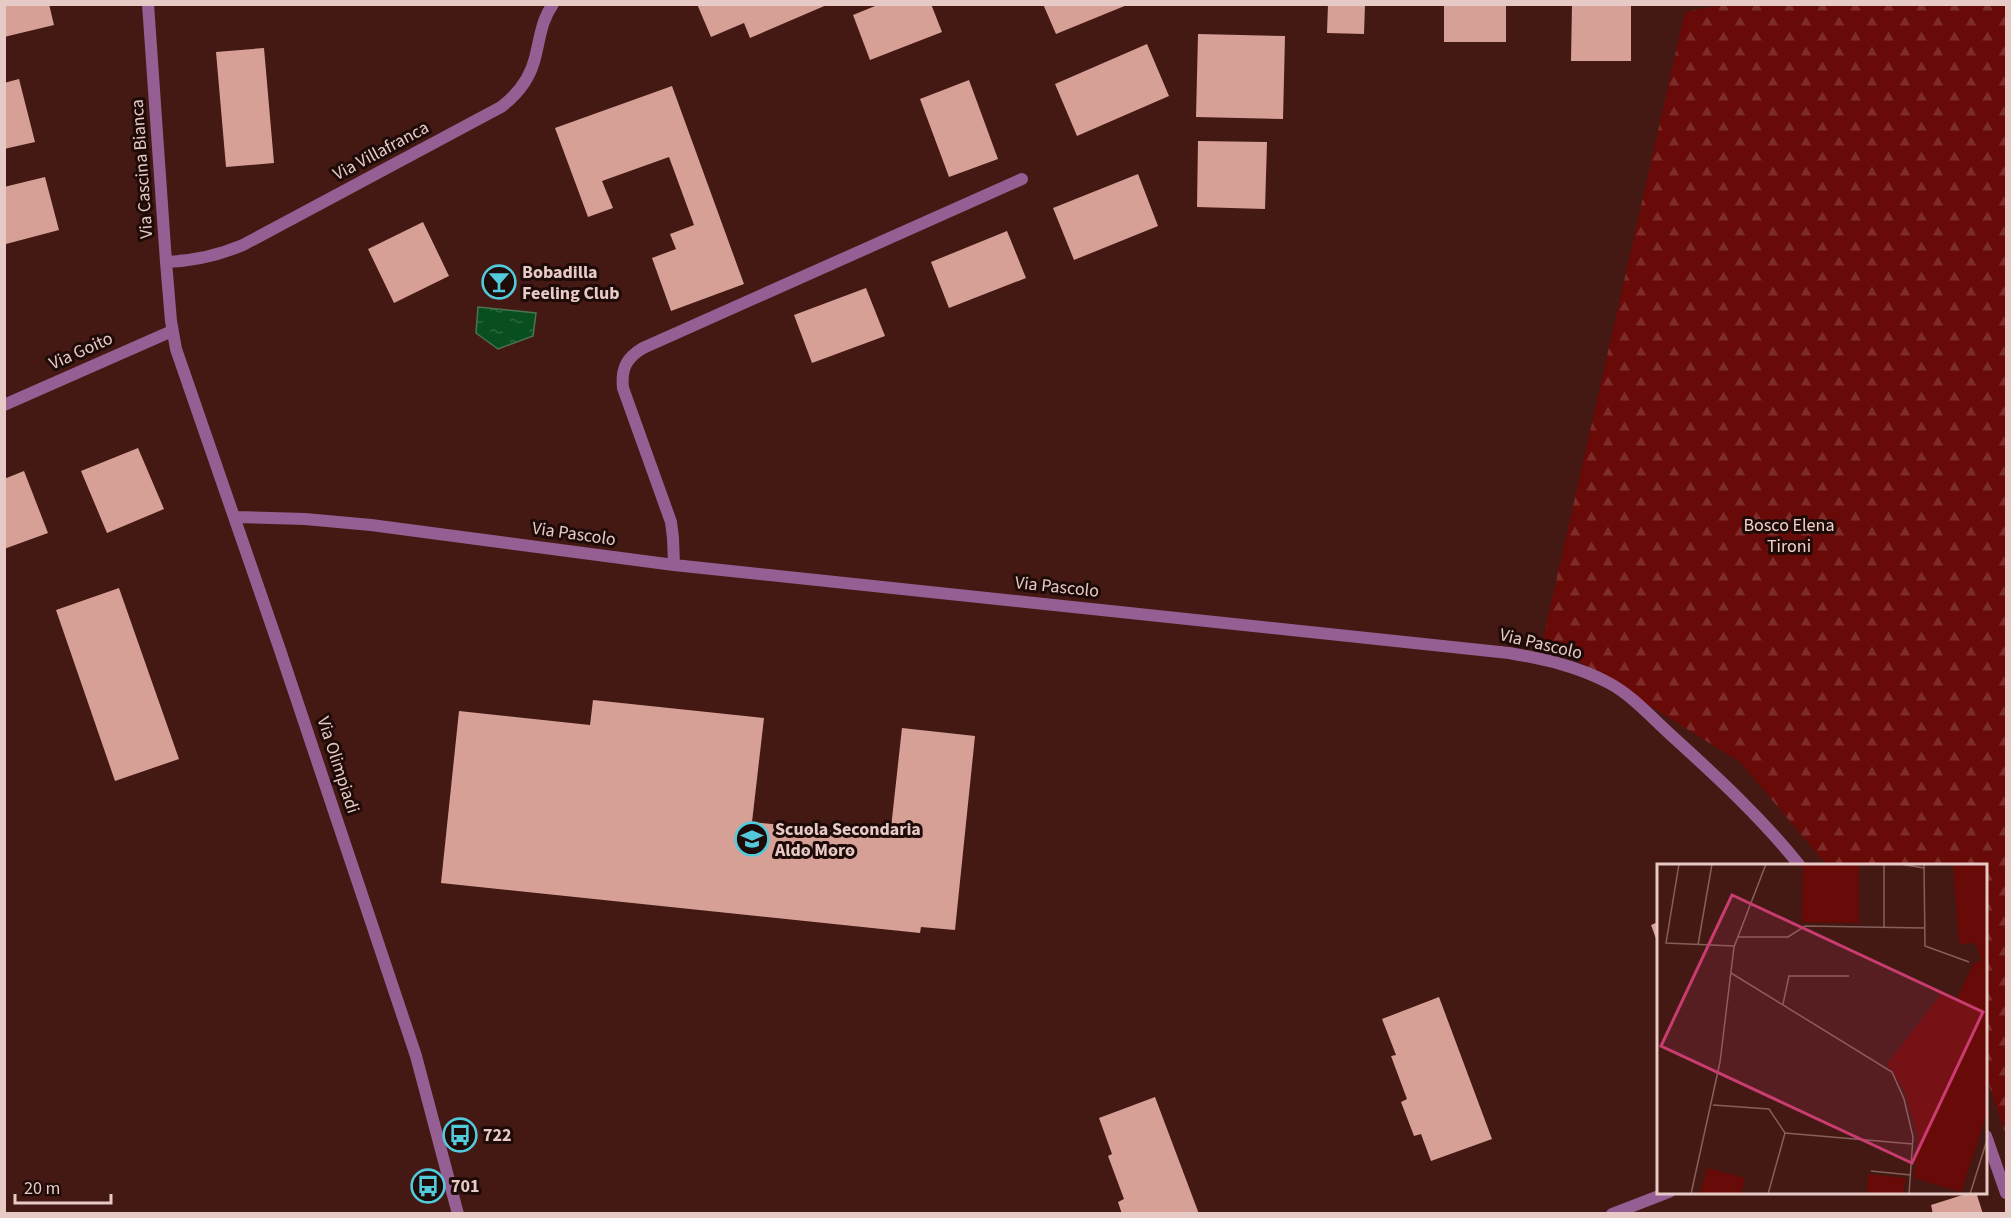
<svg xmlns="http://www.w3.org/2000/svg" width="2011" height="1218" font-family="'Source Sans 3',sans-serif">
<style>
.forest{fill:url(#forest-firs)}
.water{fill:url(#water-ripples);stroke:#4c7351;stroke-width:1.5}
.building{fill:#d6a097}
.lines{fill:none;stroke-linecap:round;stroke-linejoin:round}
.minor{stroke:#965f93;stroke-width:12}
.labels{text-anchor:middle;dominant-baseline:central;stroke-width:6;stroke-linejoin:round;paint-order:stroke}
.street-label{font-size:18px;fill:#e7cac5;stroke:#1e0b08}
.poi-label{font-size:18px;font-weight:bold;fill:#e7cac5;stroke:#1e0b08;text-anchor:start}
.park-label{font-size:18px;fill:#f3d1cb;stroke:#1e0b08}
.inset-road{fill:none;stroke:#85605b;stroke-width:1.5}
.view{fill:#c93c70;fill-opacity:0.15;stroke:#c93c70;stroke-width:3}
.inset-edge{fill:none;stroke:#e7cac5;stroke-width:3}
</style>
<defs>
<pattern id="forest-firs" width="22" height="20" patternUnits="userSpaceOnUse" patternTransform="scale(1.5)"><rect width="22" height="20" fill="#680a07"/><path d="M5 1l3.5 6h-7zM16 11l3.5 6h-7z" fill="#7e2c2a"/></pattern>
<pattern id="water-ripples" width="26" height="14" patternUnits="userSpaceOnUse" patternTransform="scale(1.5)"><rect width="26" height="14" fill="#094e1f"/><path d="M2 4q2-2 4 0t4 0M15 11q2-2 4 0t4 0" fill="none" stroke="#2d663e"/></pattern>
</defs>
<rect width="100%" height="100%" fill="#441914"/>
<path class="forest" d="M1725 4 2006 5V1135L1986 1076V866L1827 865 1740 762 1543 639 1685 12Z"/>
<path class="water" d="M478 307 536 313 533 336 498 349 476 333Z"/>
<path class="building" d="M4 4H49L54 25 4 37Z
M697 4H829L750 38 744 23 711 37Z
M880 4H931L942 32 870 60 853 15Z
M1043 4H1127V5L1056 34Z
M1328 4H1365L1364 34 1327 33Z
M1444 4H1506V42H1444Z
M1572 4H1631V61H1571Z
M1198 34 1285 36 1283 119 1196 117Z
M1147 44 1169 96 1077 136 1055 84Z
M264 48 274 163 226 167 216 52Z
M19 79 35 142 4 149V83Z
M969 80 998 159 949 177 920 99Z
M672 86 744 284 671 311 652 258 676 249 670 234 694 225 669 157 602 181 613 208 588 217 555 128Z
M1198 141 1267 142 1265 209 1197 207Z
M1138 174 1158 226 1074 260 1053 208Z
M45 177 59 230 6 244 4 187Z
M423 222 449 276 394 303 368 249Z
M1007 231 1026 278 949 308 931 262Z
M866 288 885 336 812 363 794 315Z
M138 448 164 509 107 533 81 471Z
M24 471 48 533 4 549V479Z
M119 588 179 759 115 781 56 610Z
M593 700 764 718 752 822 890 837 902 728 975 736 955 930 921 927 920 933 441 883 459 711 590 725Z
M1658 922V944L1651 925Z
M1439 997 1492 1139 1431 1161 1421 1134 1414 1136 1401 1102 1407 1099 1391 1056 1396 1055 1382 1019Z
M1155 1097 1199 1214H1122L1118 1202 1124 1199 1108 1156 1112 1154 1099 1118Z
M1972 1192H1976L1983 1214H1933L1931 1205Z"/>
<g class="lines">
<path class="minor" d="M148 4 166 262 171 321 176 349 279 647 416 1056 458 1214
M166 262C194 261 217 256 243 245L501 107C518 94 530 79 535 58 540 39 541 21 553 4
M4 405 172 331
M234 517 305 519 371 525 674 565 1509 653C1544 659 1577 666 1609 683 1633 696 1652 718 1672 736 1717 777 1761 817 1800 866
M674 565 673 538 671 522 623 388C621 369 626 358 643 348L1022 179
M1986 1136 2006 1193
M1612 1214 1669 1192"/>
</g>
<defs>
<symbol id="bar-ring" viewBox="-11 -11 22 22"><circle r="9.5" fill="#1e0b08" stroke="#53cadc" stroke-width="1.5"/><path d="M-6-5H6L.8 .8V4.5H3.5V6h-7V4.5H-.8V.8Z" fill="#53cadc"/></symbol>
<symbol id="school-ring" viewBox="-11 -11 22 22"><circle r="9.5" fill="#1e0b08" stroke="#53cadc" stroke-width="1.5"/><path d="M0-5L7-2L0 1L-7-2ZM-4 1L0 2.5L4 1V4Q0 6-4 4Z" fill="#53cadc"/></symbol>
<symbol id="bus-ring" viewBox="-11 -11 22 22"><circle r="9.5" fill="#1e0b08" stroke="#53cadc" stroke-width="1.5"/><path d="M-5-6H5V4H4V6H2V4H-2V6H-4V4H-5ZM-3.5-4V0h7V-4ZM-3.5 1.2v1.5H-2V1.2ZM2 1.2v1.5H3.5V1.2Z" fill="#53cadc"/></symbol>
</defs>
<g fill-rule="evenodd">
<use href="#bar-ring" x="480" y="263" width="38" height="38"/>
<use href="#school-ring" x="733" y="820" width="38" height="38"/>
<use href="#bus-ring" x="441" y="1116" width="38" height="38"/>
<use href="#bus-ring" x="409" y="1167" width="38" height="38"/>
</g>
<g class="labels">
<g class="street-label">
<text transform="translate(381 151) rotate(-28)">Via Villafranca</text>
<text transform="translate(142 169) rotate(-94)">Via Cascina Bianca</text>
<text transform="translate(81 351) rotate(-24)">Via Goito</text>
<text transform="translate(574 534) rotate(8)">Via Pascolo</text>
<text transform="translate(1057 587) rotate(6)">Via Pascolo</text>
<text transform="translate(1541 644) rotate(13)">Via Pascolo</text>
<text transform="translate(338 765) rotate(72)">Via Olimpiadi</text>
</g>
<g class="poi-label">
<text x="522" y="272">Bobadilla<tspan x="522" dy="21">Feeling Club</tspan></text>
<text x="775" y="829">Scuola Secondaria<tspan x="775" dy="21">Aldo Moro</tspan></text>
<text x="483" y="1135">722</text>
<text x="451" y="1186">701</text>
</g>
<g class="park-label">
<text x="1789" y="525">Bosco Elena<tspan x="1789" dy="21">Tironi</tspan></text>
</g>
</g>
<g transform="translate(1657 864)">
<rect width="330" height="330" fill="#441914"/>
<path d="M50 304 88 314 84 330H43ZM211 310 249 314 246 330H210Z" fill="#680a07"/>
<path d="M296 0H330V249L304 328 257 314 261 274 248 227 230 200 284 130 300 134 317 99 324 96 319 79 302 80Z" fill="#680a07"/>
<path d="M146 0H202V59L145 58Z" fill="#680a07"/>
<path class="inset-road" d="M22 0 9 79 77 82M227 0V63M243 0 267 4M267 0 268 82 312 98M80 73H131L148 62 267 64M41 81 55 0M74 109 235 208 247 235 256 273 252 330M126 140 132 112H192M56 241 112 245 128 269 256 280M214 307 254 311M34 330 63 198 77 83 109 0M111 330 128 269M313 330 330 276"/>
<path class="view" d="M75 31 326 148 255 299 4 182Z"/>
<rect width="330" height="330" class="inset-edge"/>
</g>
<rect width="2011" height="1218" fill="none" stroke="#e7cac5" stroke-width="12"/>
<path d="M15 1194v9h96v-9" fill="none" stroke="#e7cac5" stroke-width="3"/>
<text x="24" y="1194" font-size="18" fill="#e7cac5" stroke="#1e0b08" stroke-width="4.5" paint-order="stroke">20 m</text>
</svg>
